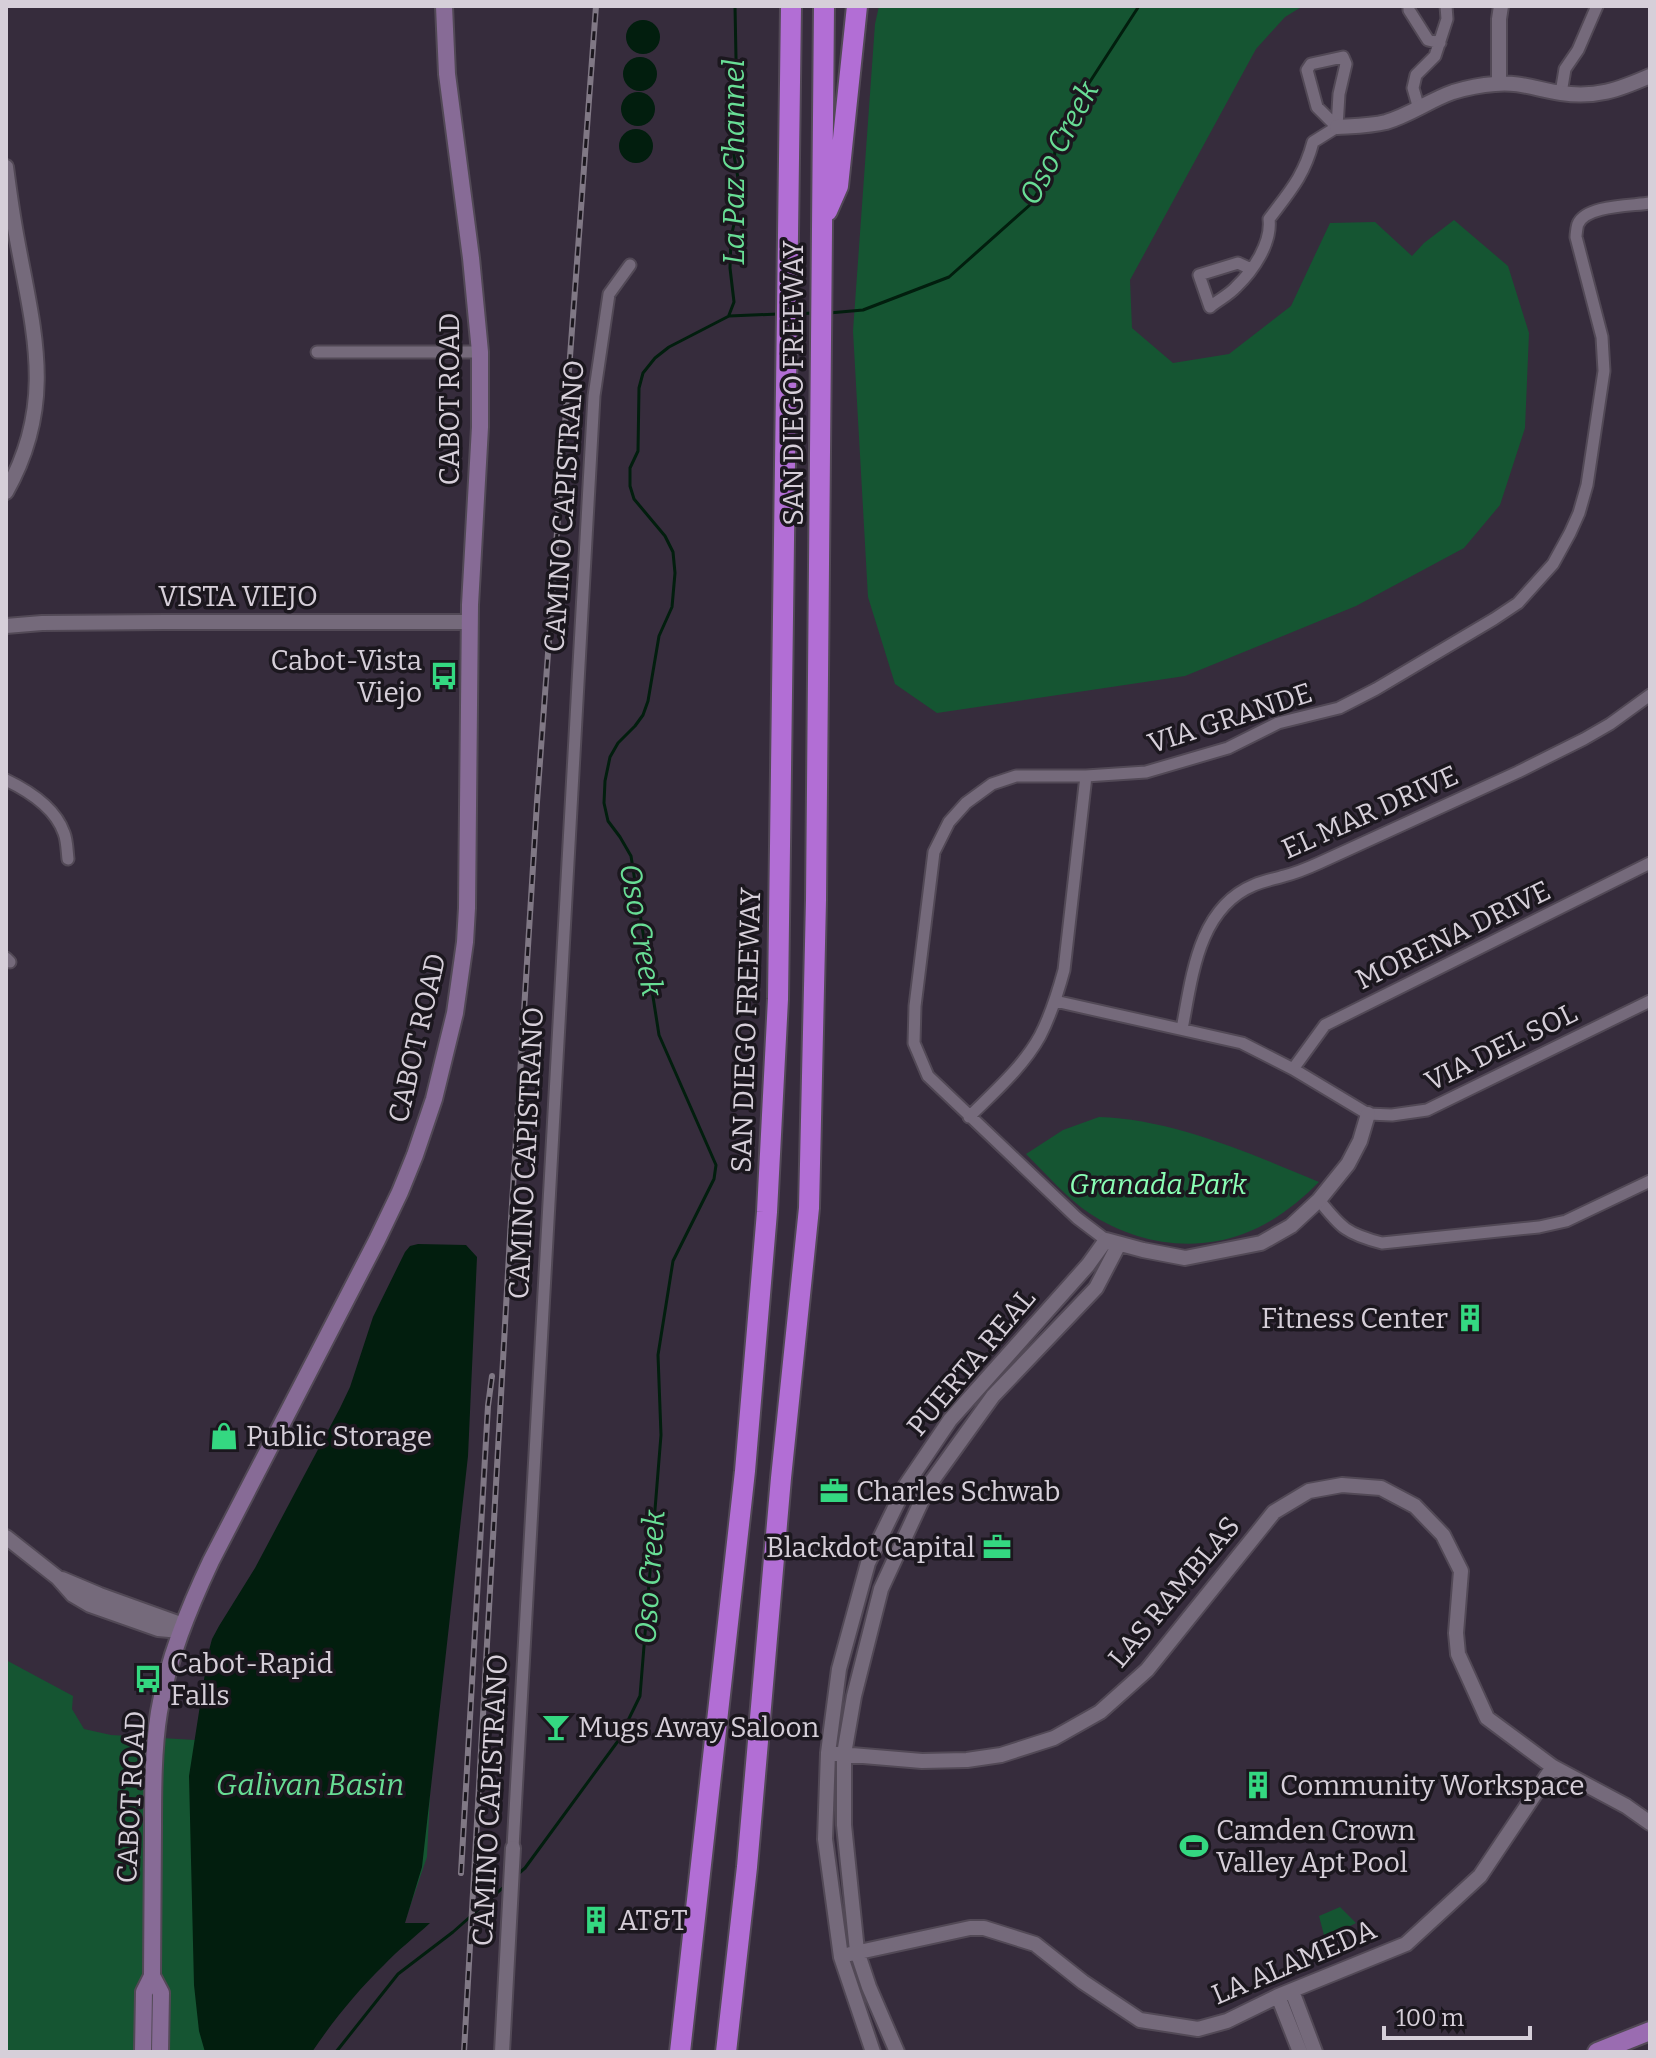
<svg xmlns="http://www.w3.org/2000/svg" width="1656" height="2058" font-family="Bitter,serif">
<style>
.green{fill:#155532}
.water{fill:#021e0e}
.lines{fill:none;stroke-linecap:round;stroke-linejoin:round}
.stream{stroke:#021e0e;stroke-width:3}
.minor-casing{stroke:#524956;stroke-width:15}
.tertiary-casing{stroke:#524956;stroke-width:18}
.secondary-casing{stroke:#524956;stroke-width:20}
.primary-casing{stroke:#524956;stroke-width:22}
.motorway-casing{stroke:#524956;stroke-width:24}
.minor{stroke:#756a7b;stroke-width:11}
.tertiary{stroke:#756a7b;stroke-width:14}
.secondary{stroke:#876b96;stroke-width:16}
.primary{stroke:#9a6cb1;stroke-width:18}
.motorway{stroke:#b26ed5;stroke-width:20}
.rail-casing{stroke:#807885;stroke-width:6}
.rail{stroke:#1b171e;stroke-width:3;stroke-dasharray:9;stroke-linecap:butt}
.labels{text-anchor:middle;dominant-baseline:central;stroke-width:7;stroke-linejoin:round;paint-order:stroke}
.street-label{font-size:28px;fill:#d6cfd9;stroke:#1b171e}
.poi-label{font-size:28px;fill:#d6cfd9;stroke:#1b171e;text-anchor:start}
.park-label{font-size:28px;font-style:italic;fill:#8affb5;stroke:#1b171e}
.water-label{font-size:30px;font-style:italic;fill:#68dd95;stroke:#1b171e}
</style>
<rect width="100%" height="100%" fill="#362c3c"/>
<path class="green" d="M879 6H1303L1285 17 1256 49 1130 280 1132 328 1173 363 1229 354 1291 306 1330 223 1375 222 1412 256 1424 243 1454 220 1508 266 1529 333 1525 428 1500 505 1464 548 1356 606 1185 676 937 713 895 684 868 597 853 331 875 24Z
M1099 1117C1172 1119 1252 1154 1319 1182 1298 1203 1272 1224 1243 1234 1192 1253 1134 1243 1089 1213 1068 1199 1045 1173 1026 1154L1063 1130Z
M455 1277 427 1857 405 1921 285 2052H6V1660L73 1696 72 1709 84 1729 111 1735 212 1741Z
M1340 1907 1356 1923 1325 1939 1319 1916Z"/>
<path class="water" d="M626 37a17 17 0 1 1 34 0a17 17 0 1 1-34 0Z
M623 74a17 17 0 1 1 34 0a17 17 0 1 1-34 0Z
M621 109a17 17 0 1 1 34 0a17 17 0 1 1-34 0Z
M619 146a17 17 0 1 1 34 0a17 17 0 1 1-34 0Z
M418 1244 466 1245 477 1257 468 1456 422 1867 405 1923H430C415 1937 398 1950 384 1965 357 1991 333 2021 312 2052H205L199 2031 194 1985 189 1776 208 1654 212 1639 219 1626 255 1568 340 1408 350 1387 373 1317 405 1252 410 1246Z"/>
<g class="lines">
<path class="stream" d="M829 313 863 310 949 277 1031 204 1054 164 1056 134 1139 6
M793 314 814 313
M729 315 734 302 730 268 731 237 739 203 738 178 733 150 737 111 735 6
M518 1874 525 1868 618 1741 640 1696 661 1435 658 1355 673 1261 714 1179 716 1165 659 1035 631 856 620 837 608 821 604 803 605 781 610 757 618 743 635 726 643 715 648 701 659 636 672 607 675 573 673 552 665 536 634 499 630 486V468L638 451 639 388 643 373 655 358 669 347 729 316 778 314
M336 2052 398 1974 453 1932 506 1885"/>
<defs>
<path id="minor" d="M1409 6V10L1428 40 1440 43
M1343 57 1346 64 1339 94 1337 127 1317 107 1307 70 1311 64Z
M1561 93 1565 69 1578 50 1597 6
M1419 109 1413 88 1416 75 1435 56 1447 19 1446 6
M1251 269 1238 263 1199 275 1210 307C1218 300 1229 295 1236 287 1253 271 1272 243 1269 219 1290 191 1304 176 1313 142L1337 127
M317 352H480
M6 780C29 791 55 807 64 833 67 840 67 851 68 859
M6 958 10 962
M1055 1001 1242 1043 1293 1069 1368 1114 1392 1115 1427 1110 1650 1001
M1182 1029C1192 977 1198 908 1254 885 1263 881 1274 879 1284 876 1296 873 1308 868 1319 863L1518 772 1584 739 1610 724 1650 695
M1293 1069 1325 1025 1650 863
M969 1117C994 1092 1023 1067 1040 1036 1051 1015 1058 992 1064 970L1086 776
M1319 1200C1341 1228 1347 1234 1382 1243L1539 1227 1566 1221 1650 1181
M1106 1240 1077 1218 928 1076 914 1043 915 1006 934 852 949 822 966 803 992 784 1016 776H1086L1146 772 1228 748 1278 723 1339 708 1376 689 1494 619 1518 603 1553 564 1570 533 1579 513 1587 485 1604 371 1602 337 1576 237C1576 235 1577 226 1578 224 1586 205 1632 206 1650 203
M513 1848 594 396 609 294 630 265"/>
<path id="tertiary" d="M1499 83V19L1501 6
M1337 127C1353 126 1370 126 1386 122 1410 115 1430 100 1453 92 1466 88 1481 85 1495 84 1518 81 1539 90 1561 93 1596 98 1618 90 1650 76
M6 167C9 190 12 212 16 234 33 329 57 402 6 492
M6 626 42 623 165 622H470
M6 1537 58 1578 73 1595 90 1605 158 1629 181 1631
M62 1579 100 1595 175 1622 181 1631
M828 1753 922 1761 967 1760 1001 1755 1054 1738 1100 1712 1147 1670 1274 1512 1309 1491 1342 1485 1381 1488 1415 1506 1443 1535 1461 1571 1456 1633 1458 1654 1487 1718 1553 1767 1626 1806 1650 1823
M850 1954 970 1928H984L1035 1944 1083 1982 1140 2020 1198 2029 1227 2021 1278 1996 1406 1944 1480 1876 1553 1767
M1292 1991 1315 2052
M1278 1996 1300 2052
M502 2052 513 1848
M873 2052 841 1957 825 1839 828 1753 839 1669 868 1563 906 1485 950 1420 1088 1265 1106 1240 1143 1250 1185 1258 1261 1243 1291 1226 1319 1200 1348 1164 1360 1141 1368 1114
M897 2052 869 1987 857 1951 844 1825V1754L854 1696 881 1589 929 1485 993 1396 1096 1288 1119 1244"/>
<path id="secondary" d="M152 1976 161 1993 160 2052
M143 2052 144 1992 152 1976C152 1927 153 1878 153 1829 153 1792 153 1749 159 1712 168 1659 188 1610 211 1561L377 1240 400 1192 415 1155 434 1099 455 1013 465 942 467 908 470 605 480 427V352L471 258 447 74 444 6"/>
<path id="primary" d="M1597 2052 1650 2031"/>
<path id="motorway" d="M827 211 838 186 857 6
M680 2052 745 1471 767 1212 778 999 791 6
M726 2052 747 1867 781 1478 809 1208 816 900 824 6"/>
</defs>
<use href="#minor" class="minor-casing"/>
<use href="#tertiary" class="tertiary-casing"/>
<use href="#secondary" class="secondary-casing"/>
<use href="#primary" class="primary-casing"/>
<use href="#motorway" class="motorway-casing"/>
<use href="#minor" class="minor"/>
<use href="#tertiary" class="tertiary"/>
<use href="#secondary" class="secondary"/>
<use href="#primary" class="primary"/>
<use href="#motorway" class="motorway"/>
<defs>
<path id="rail" d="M461 1873 488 1406 492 1376
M464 2052 510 1236 537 802 596 6"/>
</defs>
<use href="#rail" class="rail-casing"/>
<use href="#rail" class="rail"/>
</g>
<defs>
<symbol id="bus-bare" viewBox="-9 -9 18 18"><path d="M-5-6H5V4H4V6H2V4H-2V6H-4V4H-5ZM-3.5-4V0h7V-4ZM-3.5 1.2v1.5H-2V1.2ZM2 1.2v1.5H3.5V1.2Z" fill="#34d881" stroke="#1b171e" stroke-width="2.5" paint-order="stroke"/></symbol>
<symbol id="building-bare" viewBox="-9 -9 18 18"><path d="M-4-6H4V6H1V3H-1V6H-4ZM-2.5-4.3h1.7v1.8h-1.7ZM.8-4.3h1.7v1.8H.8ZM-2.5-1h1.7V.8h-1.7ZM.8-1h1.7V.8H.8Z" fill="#34d881" stroke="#1b171e" stroke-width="2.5" paint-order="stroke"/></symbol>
<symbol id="shop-bare" viewBox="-9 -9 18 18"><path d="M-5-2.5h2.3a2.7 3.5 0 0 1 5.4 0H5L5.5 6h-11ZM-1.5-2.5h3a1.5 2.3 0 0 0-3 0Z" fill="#34d881" stroke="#1b171e" stroke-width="2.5" paint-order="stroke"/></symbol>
<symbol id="office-bare" viewBox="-9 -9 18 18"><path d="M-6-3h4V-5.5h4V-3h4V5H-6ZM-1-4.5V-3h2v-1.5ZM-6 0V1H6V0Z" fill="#34d881" stroke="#1b171e" stroke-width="2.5" paint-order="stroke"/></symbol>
<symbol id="bar-bare" viewBox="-9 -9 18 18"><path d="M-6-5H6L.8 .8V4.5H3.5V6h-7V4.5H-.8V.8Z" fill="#34d881" stroke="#1b171e" stroke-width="2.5" paint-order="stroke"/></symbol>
<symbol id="stadium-bare" viewBox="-9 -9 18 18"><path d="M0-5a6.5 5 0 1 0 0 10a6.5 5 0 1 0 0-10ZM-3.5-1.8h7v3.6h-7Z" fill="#34d881" stroke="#1b171e" stroke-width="2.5" paint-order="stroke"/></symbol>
</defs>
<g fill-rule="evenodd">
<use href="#bus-bare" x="424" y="656" width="40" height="40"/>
<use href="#building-bare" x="1450" y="1298" width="40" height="40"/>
<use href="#shop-bare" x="204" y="1416" width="40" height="40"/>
<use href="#office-bare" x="814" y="1471" width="40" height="40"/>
<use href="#office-bare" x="977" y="1527" width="40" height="40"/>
<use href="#bus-bare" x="128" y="1659" width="40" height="40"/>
<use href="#bar-bare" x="536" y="1707" width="40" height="40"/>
<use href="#building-bare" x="1238" y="1765" width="40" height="40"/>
<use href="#stadium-bare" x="1174" y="1826" width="40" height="40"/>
<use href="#building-bare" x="576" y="1900" width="40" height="40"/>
</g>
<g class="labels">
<g class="street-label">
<text transform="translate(793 383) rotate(-90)">SAN DIEGO FREEWAY</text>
<text transform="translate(449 399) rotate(-90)">CABOT ROAD</text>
<text transform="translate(564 506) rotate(-86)">CAMINO CAPISTRANO</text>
<text x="238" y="596">VISTA VIEJO</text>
<text transform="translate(1230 718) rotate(-18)">VIA GRANDE</text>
<text transform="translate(1370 812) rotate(-24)">EL MAR DRIVE</text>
<text transform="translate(1453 935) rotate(-26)">MORENA DRIVE</text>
<text transform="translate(746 1030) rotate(-88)">SAN DIEGO FREEWAY</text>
<text transform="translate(417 1038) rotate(-77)">CABOT ROAD</text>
<text transform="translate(1501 1047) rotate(-26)">VIA DEL SOL</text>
<text transform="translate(526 1153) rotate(-87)">CAMINO CAPISTRANO</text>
<text transform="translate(971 1362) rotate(-50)">PUERTA REAL</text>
<text transform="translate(1174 1592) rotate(-50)">LAS RAMBLAS</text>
<text transform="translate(131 1797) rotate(-87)">CABOT ROAD</text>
<text transform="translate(490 1800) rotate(-87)">CAMINO CAPISTRANO</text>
<text transform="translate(1294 1962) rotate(-23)">LA ALAMEDA</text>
</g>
<g class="poi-label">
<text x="422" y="660" text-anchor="end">Cabot-Vista<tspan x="422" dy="32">Viejo</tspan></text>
<text x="1448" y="1318" text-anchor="end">Fitness Center</text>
<text x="246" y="1436">Public Storage</text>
<text x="856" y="1491">Charles Schwab</text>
<text x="975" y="1547" text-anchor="end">Blackdot Capital</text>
<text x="170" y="1663">Cabot-Rapid<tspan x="170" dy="32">Falls</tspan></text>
<text x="578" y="1727">Mugs Away Saloon</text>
<text x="1280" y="1785">Community Workspace</text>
<text x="1216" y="1830">Camden Crown<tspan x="1216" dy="32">Valley Apt Pool</tspan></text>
<text x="618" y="1920">AT&amp;T</text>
</g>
<g class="park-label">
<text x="1158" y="1184">Granada Park</text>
</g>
<g class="water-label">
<text transform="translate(1059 143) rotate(-62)">Oso Creek</text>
<text transform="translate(734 162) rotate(-90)">La Paz Channel</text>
<text transform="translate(641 930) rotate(80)">Oso Creek</text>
<text transform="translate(650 1577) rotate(-86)">Oso Creek</text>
<text x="310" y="1785">Galivan Basin</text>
</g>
</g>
<rect width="1656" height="2058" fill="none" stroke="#d6cfd9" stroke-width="16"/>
<path d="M1384 2026v12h146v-12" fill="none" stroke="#d6cfd9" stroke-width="4"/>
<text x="1396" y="2026" font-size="24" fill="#d6cfd9" stroke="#1b171e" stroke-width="6" paint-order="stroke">100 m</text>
</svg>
